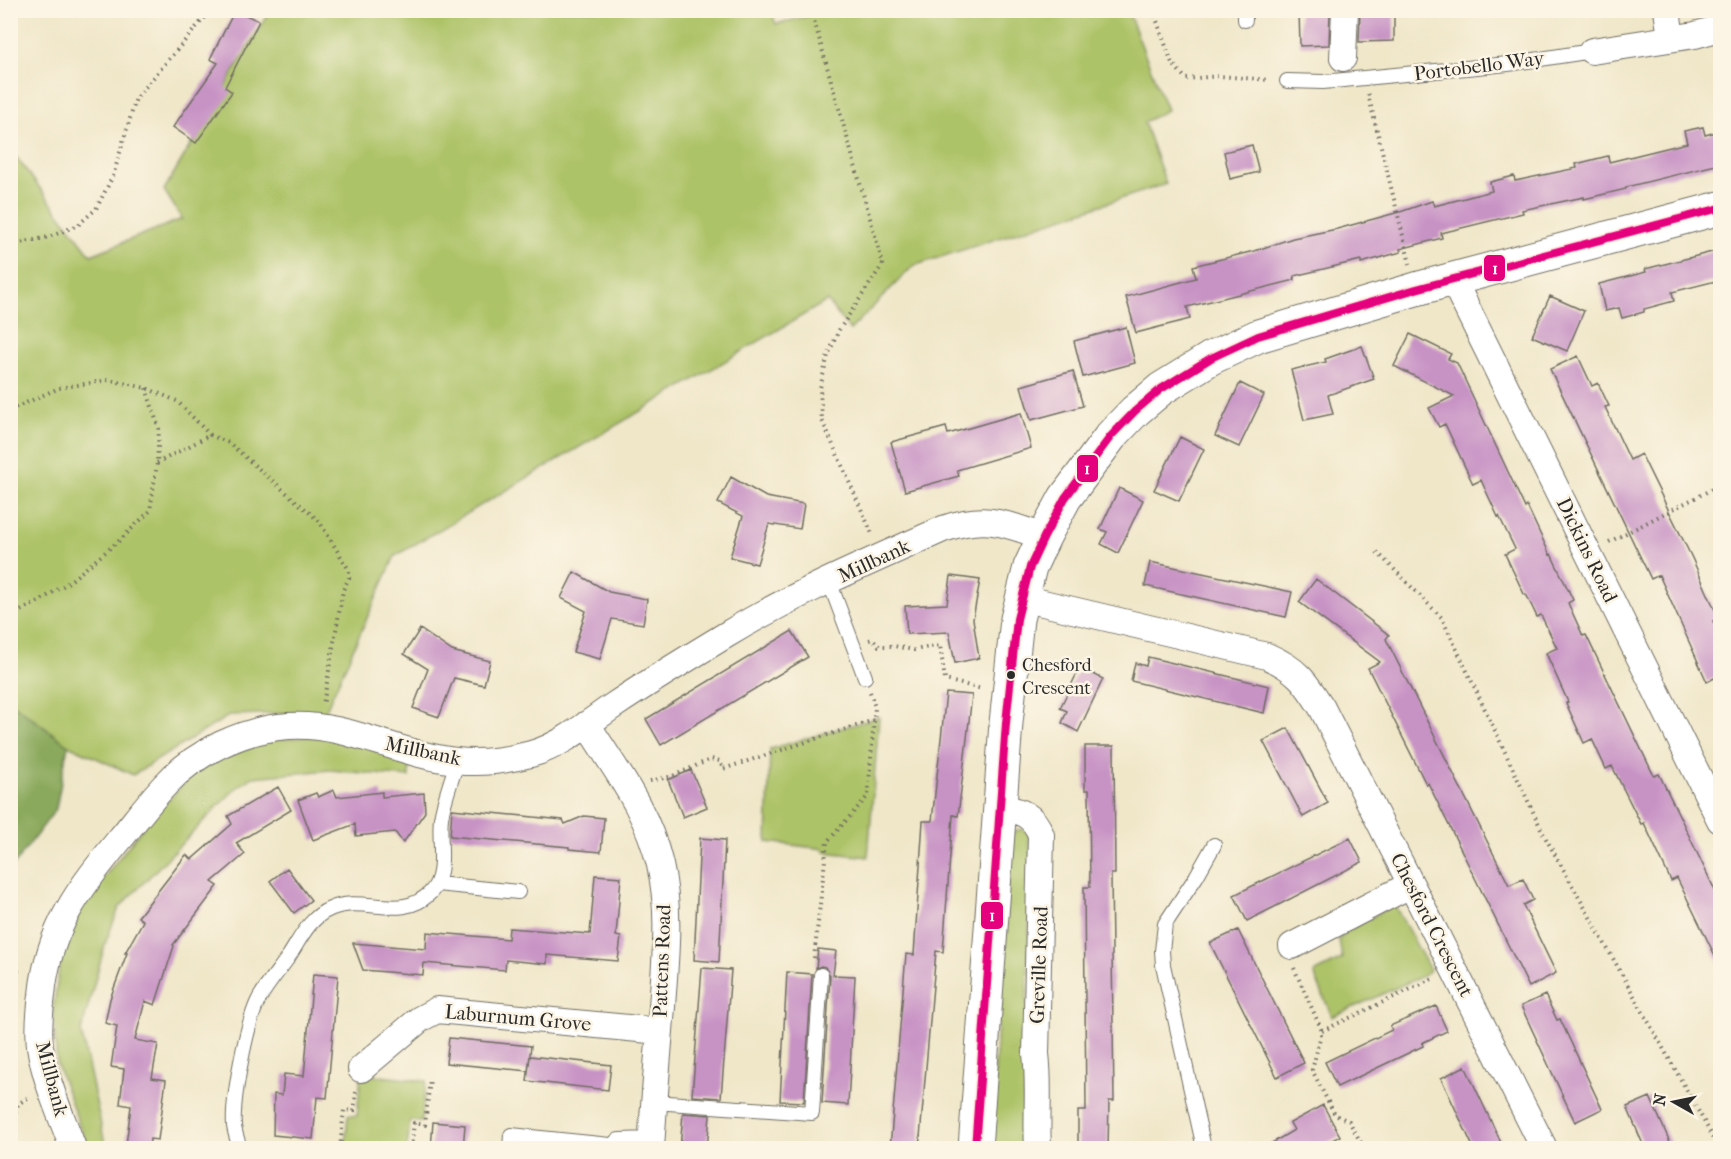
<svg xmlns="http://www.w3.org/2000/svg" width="1731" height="1159" font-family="'IM FELL French Canon',serif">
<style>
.green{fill:#adc368;stroke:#6c774a;stroke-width:1.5}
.forest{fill:#8aa95c;stroke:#5a6a44;stroke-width:1.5}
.building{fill:#c793c5}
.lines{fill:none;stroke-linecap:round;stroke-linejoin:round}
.service-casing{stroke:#706d62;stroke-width:16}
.minor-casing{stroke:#706d62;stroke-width:28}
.tertiary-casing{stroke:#706d62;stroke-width:35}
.path{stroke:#706d62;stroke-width:4;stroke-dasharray:1.5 4.5;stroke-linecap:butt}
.service{stroke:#fff;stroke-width:14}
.minor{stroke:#fff;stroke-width:26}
.tertiary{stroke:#fff;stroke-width:33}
.bus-1-casing{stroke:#fcf5e5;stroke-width:12}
.bus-1{stroke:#e5007d;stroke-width:8}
.bus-dot{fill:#2b2b2b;stroke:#fcf5e5;stroke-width:2}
.labels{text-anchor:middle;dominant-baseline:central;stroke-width:5;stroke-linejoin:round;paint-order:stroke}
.bus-label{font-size:18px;fill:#2b2b2b;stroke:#fcf5e5;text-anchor:start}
.street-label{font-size:20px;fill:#2b2b2b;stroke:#fcf5e5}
.line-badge{stroke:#fcf5e5;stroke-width:2}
.badge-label{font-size:16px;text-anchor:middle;font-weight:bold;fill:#fff}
</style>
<rect width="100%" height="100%" fill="#fcf5e5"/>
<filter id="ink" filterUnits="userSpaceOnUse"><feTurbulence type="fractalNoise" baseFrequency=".0167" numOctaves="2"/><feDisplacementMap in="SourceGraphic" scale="12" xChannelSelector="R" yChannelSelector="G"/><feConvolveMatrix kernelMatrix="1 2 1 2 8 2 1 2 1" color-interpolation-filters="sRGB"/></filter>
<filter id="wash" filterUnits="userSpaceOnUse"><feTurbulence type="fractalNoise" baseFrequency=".008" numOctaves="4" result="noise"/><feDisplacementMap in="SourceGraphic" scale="24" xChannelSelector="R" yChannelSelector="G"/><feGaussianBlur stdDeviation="1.35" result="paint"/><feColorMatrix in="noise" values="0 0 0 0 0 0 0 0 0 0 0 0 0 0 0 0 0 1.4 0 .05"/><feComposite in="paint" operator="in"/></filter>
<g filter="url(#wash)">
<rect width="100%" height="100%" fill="#f0e7c9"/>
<path class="green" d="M270 10H771L776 24 832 10 1128 11 1167 110 1144 122 1166 184 913 266 850 330 827 301 395 556 325 712 230 715 133 775 68 745 11 702 10 149 91 255 182 219 164 190Z
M879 717 868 857 824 852V849L767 842 770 749Z
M322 735 410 757 409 777 330 770 253 777 235 789 119 908 106 941 81 1032 106 1148H88L57 1065 53 1010 61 956 81 907 140 831 188 778 246 743Z
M1020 829 1028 832 1031 856 1024 1120 1025 1148H990L1010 834Z
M1394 904 1430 970 1427 974 1332 1017 1314 973 1342 959 1339 939 1344 933Z
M361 1074 426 1081 421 1122 410 1121 407 1148H345L348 1115 357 1116Z"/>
<path class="forest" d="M10 702 68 745 56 809 11 869Z"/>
<g id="blocks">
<path class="building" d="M235 10 259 21 225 87 232 92 196 143 173 127 218 63 210 59Z
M1299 10H1330L1329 45 1300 46Z
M1360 10H1394V41L1359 42Z
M1703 127 1705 135 1720 131V164L1626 187V189L1584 199V197L1522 210 1523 213 1441 233 1442 238 1400 249 1401 252 1361 263V260L1294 276 1295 280 1187 307 1190 319 1136 333 1126 297 1196 278 1193 266 1254 251 1293 238 1337 229 1403 211 1432 201 1434 206 1492 191 1490 182 1514 176 1515 181 1577 168 1576 164 1608 156 1609 162 1687 143 1684 131Z
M1252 145 1259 172 1230 179 1224 152Z
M1720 250V280L1672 292 1674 301 1644 309V312L1622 318 1619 308 1605 311 1599 284 1646 272 1645 269Z
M1550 296 1584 311 1567 351 1532 336Z
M1126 327 1135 363 1083 377 1074 341Z
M1410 334 1451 354 1448 359 1457 363 1525 508 1527 506 1550 555 1551 554 1573 600 1568 603 1583 636 1586 635 1654 776 1659 774 1682 821 1720 901V966L1677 878 1671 881 1644 823 1641 824 1612 766 1606 769 1592 739 1584 743 1566 703 1568 702 1546 653 1557 648 1541 615 1537 617 1527 596 1524 594 1505 554 1515 549 1499 516 1498 517 1481 480 1473 484 1445 424 1439 427 1429 408 1454 396 1394 366Z
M1362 346 1374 379 1328 395 1333 414 1304 420 1291 370 1326 362 1325 359Z
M1578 356 1592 386 1598 383 1609 406 1605 407 1630 460 1641 454 1692 558 1719 619 1713 621 1720 638V675L1707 682 1659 575 1651 579 1550 369Z
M1073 371 1083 406 1031 420 1021 386Z
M1240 383 1264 395 1239 447 1215 436Z
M1021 413 1031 448 957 470 959 476 905 491 891 442 946 427 948 434Z
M1180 437 1204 449 1179 501 1154 490Z
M731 477 766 497 804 504 800 529 769 524 757 564 730 557 743 516 718 503Z
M1119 488 1143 500 1118 553 1101 544 1107 532 1100 529Z
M1150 562 1292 592 1286 617 1145 586Z
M574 572 609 592 647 599 643 624 612 619 600 659 573 652 586 611 561 598Z
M951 576 980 580 973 619 979 658 955 663 949 632 907 634 905 606 947 604Z
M1316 579 1389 635 1386 639 1509 885 1523 879 1533 900 1523 905 1556 973 1529 987 1428 783 1426 784 1368 668 1380 662 1299 602Z
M420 629 452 651 490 661 484 685 454 678 439 717 413 708 428 669 404 654Z
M792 631 808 657 661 745 646 719Z
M1148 657 1269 686 1264 713 1131 681 1135 663 1146 666Z
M1080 667 1103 679 1078 732 1062 723 1067 711 1060 708Z
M946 693 972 695 958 816 953 815 943 952 936 951 919 1149H890L906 954 914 955 923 821H932Z
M1288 728 1328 803 1303 817 1263 741Z
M1085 746H1114L1115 874H1111L1114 1101H1109L1108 1149H1078V1111H1086L1084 887H1090L1089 790H1085Z
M691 770 707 807 683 817 668 780Z
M278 787 291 810 236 843 245 854 212 882 218 886 173 945 174 946 155 1005 145 1001 135 1040 158 1044 152 1078 166 1080 158 1140 150 1139 149 1147 126 1145 131 1106 120 1104 124 1069 111 1067 117 1026 105 1023 110 999 127 953H125L143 921 138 917 186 855 192 859 232 824 228 816Z
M334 790 337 797 382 792V797L424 793 425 812 403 843 395 832 356 836 355 824 313 840 298 800 316 793 318 797Z
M452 809 563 820 565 824 584 816 604 818 601 852 569 849V847L450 836Z
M700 838 725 840 719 962 694 960Z
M1350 838 1362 862 1247 921 1234 895Z
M287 868 311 900 294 913 270 881Z
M595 875 621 877 616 936 621 937 618 961 547 955V964L506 960 505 970 424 963 423 975 363 970 353 943 426 949 427 932 508 939 509 928 590 934Z
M1238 930 1304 1063 1277 1077 1210 943Z
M818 949 836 951 833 975 855 976 848 1105 822 1103 830 976 825 967 821 966 816 968Z
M702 968 731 970 721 1098 692 1096Z
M787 972 812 974 804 1102 780 1101Z
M313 974 338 976 327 1098 317 1097 313 1139 273 1135 274 1094 282 1095 284 1074 304 1076Z
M1545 995 1557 1020 1560 1019 1602 1109 1575 1122 1521 1006Z
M1436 1006 1447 1031 1422 1043 1423 1046 1337 1087 1325 1062 1392 1030 1390 1026Z
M449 1038 531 1046 528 1071 446 1063Z
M530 1056 611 1065 608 1090 527 1081Z
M1465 1066 1504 1149H1474L1441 1078Z
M1650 1097 1673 1149H1645L1627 1107Z
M1323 1105 1340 1136 1316 1149H1262L1294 1130 1290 1123Z
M683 1113 710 1115 707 1149H680Z
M433 1122 465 1125 463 1149H431Z"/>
</g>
</g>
<g filter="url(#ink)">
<use href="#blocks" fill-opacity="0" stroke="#706d62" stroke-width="1.5"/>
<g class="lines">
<defs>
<path id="service" d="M1245 10V20
M1287 81 1323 82 1508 64 1592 51
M829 581 865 677
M437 884 518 892
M654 1102 812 1113 821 975
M240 1148C238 1141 235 1134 234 1126 232 1099 246 1026 258 1001 266 985 279 971 289 956 300 939 310 917 330 909 363 894 401 922 430 893 448 875 438 842 441 818 444 799 452 780 457 761
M510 1148 511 1135 620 1146
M1204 1148 1163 965 1162 951 1165 924 1196 877 1214 845"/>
<path id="minor" d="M1667 10 1671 38
M1592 51 1695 35 1720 28
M1343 58 1345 10
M1453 280 1720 820
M1022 598 1267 656C1297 669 1305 681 1322 708 1395 855 1471 1001 1544 1148
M587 724C616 771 647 809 660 865 671 912 665 960 662 1007 658 1054 654 1101 651 1148
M1000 808C1020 810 1034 815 1041 835L1036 1054C1040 1085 1036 1117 1038 1148
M1292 946 1410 885
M361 1069 420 1019 437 1010 660 1031
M73 1148C61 1115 45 1081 40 1046 38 1029 40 1011 42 995 48 928 80 888 120 839 135 821 149 802 165 785 195 752 244 729 289 726 346 722 399 755 456 761 480 764 508 760 531 754 561 746 588 723 613 706 650 681 688 658 726 635 795 593 870 562 943 529 986 514 1003 523 1044 537
M620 1148V1146L651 1145"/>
<path id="tertiary" d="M975 1148 1006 723 1017 619 1030 567 1044 537 1065 498 1111 436 1135 411 1161 389 1211 358 1258 336 1416 289 1720 208"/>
</defs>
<use href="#service" class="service-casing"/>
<use href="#minor" class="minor-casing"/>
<use href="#tertiary" class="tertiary-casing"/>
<path class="path" d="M811 10 883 264 839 330 828 355 820 388 822 420 873 536
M1153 10 1172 63 1186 79 1219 76 1270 80
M1368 94 1410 264
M10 245 49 237 78 225 96 209 113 176 136 98 211 10
M10 410 59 388 109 380 146 388 177 401 210 435
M157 463 210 435 229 443 319 521 349 570V578L343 590 323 705
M1609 542 1720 485
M1377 552 1442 618 1544 835 1719 1148
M10 616 38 602 69 582 120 540 150 511 157 463 159 429 146 388
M869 640 873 639 879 646H894L914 650 940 645 945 680 982 689
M650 781 673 776 711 759 720 761 723 769 874 720
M814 958 827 842 868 796 875 707 870 692
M10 962 21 975
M1294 968 1322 1031 1312 1070 1335 1115 1349 1121 1364 1148
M1322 1031 1432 979
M10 1129 18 1104 29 1097
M340 1148 344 1110 354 1111 356 1092
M411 1148 414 1123 425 1125 430 1079"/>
<use href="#service" class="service"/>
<use href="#minor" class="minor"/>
<use href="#tertiary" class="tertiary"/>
<defs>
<path id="bus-1" d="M975 1148 1006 723 1017 619 1030 567 1044 537 1065 498 1111 436 1135 411 1161 389 1211 358 1258 336 1416 289 1720 208"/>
</defs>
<use href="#bus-1" class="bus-1-casing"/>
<use href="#bus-1" class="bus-1"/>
</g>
</g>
<circle class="bus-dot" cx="1011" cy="675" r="5"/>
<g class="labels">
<g class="bus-label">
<text x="1022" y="665">Chesford<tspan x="1022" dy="23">Crescent</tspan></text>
</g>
<g class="street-label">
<text transform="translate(1479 66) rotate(-7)">Portobello Way</text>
<text transform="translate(1587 550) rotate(64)">Dickins Road</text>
<text transform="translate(874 561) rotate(-25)">Millbank</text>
<text transform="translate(423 751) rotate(12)">Millbank</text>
<text transform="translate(1432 925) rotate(63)">Chesford Crescent</text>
<text transform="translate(662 961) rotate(-88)">Pattens Road</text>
<text transform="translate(1039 965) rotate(-88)">Greville Road</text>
<text transform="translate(518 1018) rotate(5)">Laburnum Grove</text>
<text transform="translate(52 1079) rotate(75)">Millbank</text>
</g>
</g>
<g class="line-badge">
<rect x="1483" y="254" width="23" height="28" rx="6" fill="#e5007d"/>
<rect x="1076" y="454" width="23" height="29" rx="6" fill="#e5007d"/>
<rect x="980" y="901" width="24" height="29" rx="6" fill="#e5007d"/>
</g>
<g class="badge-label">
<text x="1495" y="274">1</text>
<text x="1087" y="474">1</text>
<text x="992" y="921">1</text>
</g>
<rect width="1731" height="1159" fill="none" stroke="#fcf5e5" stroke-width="36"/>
<g transform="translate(1674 1102) rotate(279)" stroke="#fcf5e5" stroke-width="4.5" paint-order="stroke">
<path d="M0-4.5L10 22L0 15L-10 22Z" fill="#2b2b2b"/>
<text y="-9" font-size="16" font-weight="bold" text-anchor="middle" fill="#2b2b2b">N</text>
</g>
</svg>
